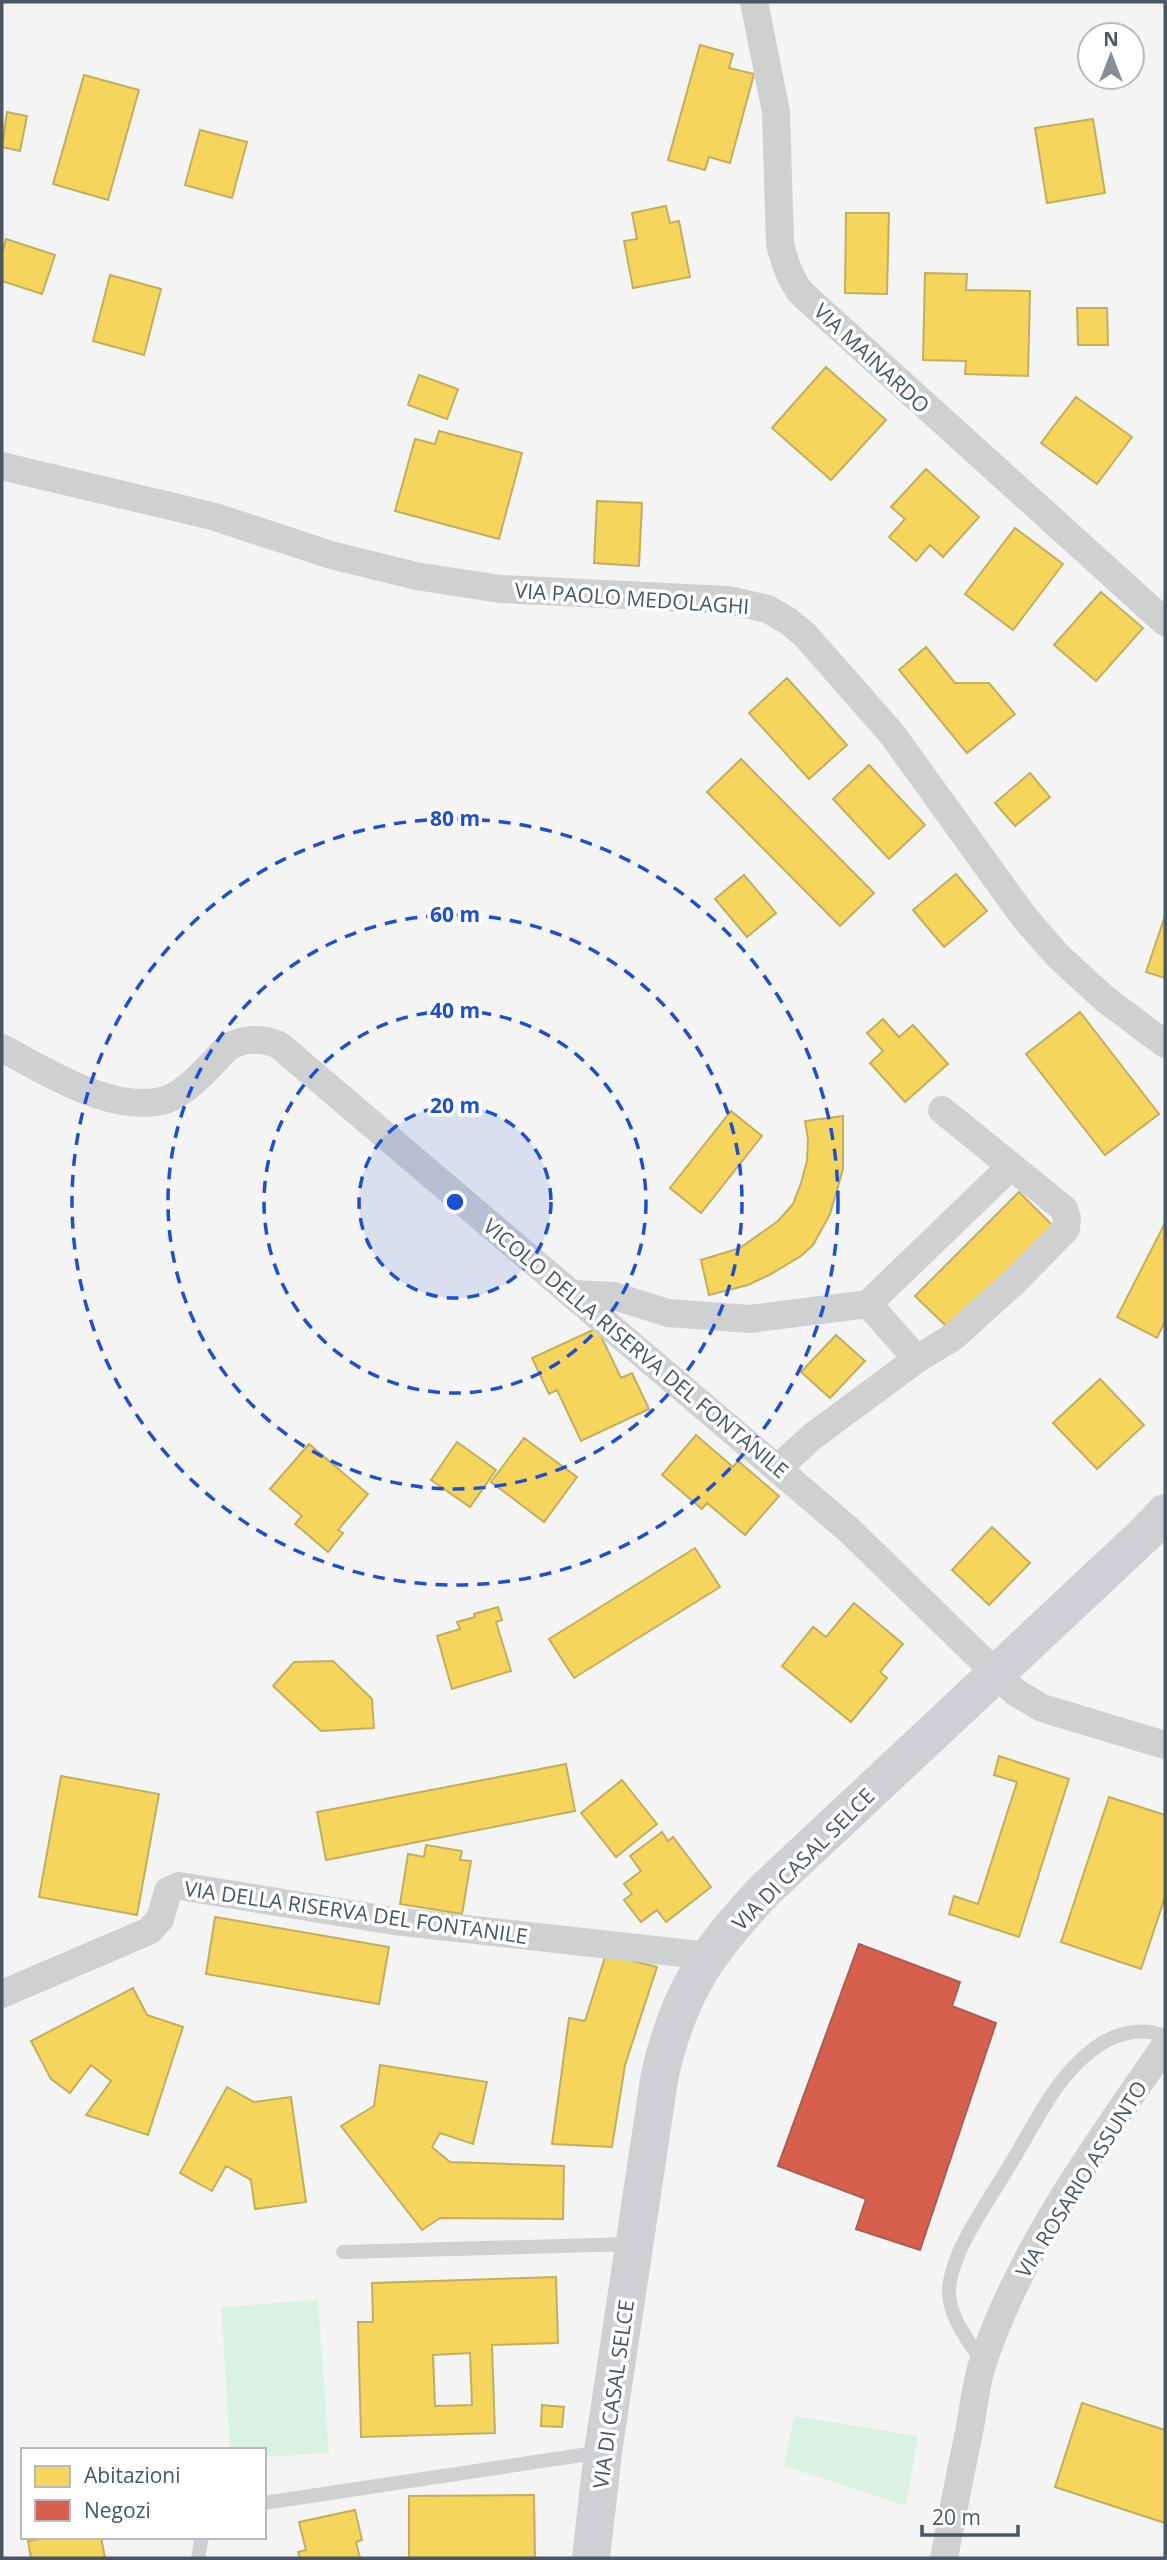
<svg xmlns="http://www.w3.org/2000/svg" width="1167" height="2560" font-family="'Open Sans',sans-serif">
<style>
.green{fill:#d9f2e3}
.homes{fill:#f6d55c;stroke:#c2af5e;stroke-width:2;fill-rule:evenodd}
.shops{fill:#d6604d;stroke:#ac5d53;stroke-width:2}
.lines{fill:none;stroke-linecap:round;stroke-linejoin:round}
.service{stroke:#ced0d2;stroke-width:14}
.minor{stroke:#ced0d2;stroke-width:28}
.secondary{stroke:#ced0d4;stroke-width:38}
.ring{fill:none;stroke:#1d4ed8;stroke-width:3.5;stroke-dasharray:12 9}
.labels{text-anchor:middle;dominant-baseline:central;stroke-width:7;stroke-linejoin:round;paint-order:stroke}
.street-label{font-size:21px;fill:#4a5661;stroke:#fff}
.centre{fill:#1d4ed8;stroke:#fff;stroke-width:3.5}
.ring-label{font-size:21px;text-anchor:middle;font-weight:bold;fill:#1d4ed8;stroke:#fff;stroke-width:7;stroke-linejoin:round;paint-order:stroke}
</style>
<rect width="100%" height="100%" fill="#f4f4f4"/>
<path class="green" d="M318 2300 329 2453 264 2457V2450H230L221 2307Z
M794 2416 918 2436 906 2506 784 2466Z"/>
<path class="homes" d="M700 45 733 54 729 68 754 74 730 163 709 157 705 170 668 160Z
M84 75 139 90 108 200 53 184Z
M7 112 27 116 20 151 2 147Z
M1093 119 1105 193 1047 203 1035 128Z
M200 130 247 142 232 198 185 185Z
M666 206 670 223 679 221 690 277 633 288 624 241 637 239 632 213Z
M846 213H889L887 294 845 293Z
M6 239 55 255 42 294 2 281V253Z
M925 273 967 274 966 290 1030 291 1028 376 965 374 966 361 923 360Z
M110 275 161 289 144 355 93 341Z
M1077 308H1107L1108 345H1078Z
M826 367 886 420 831 480 772 428Z
M419 375 458 389 447 419 408 405Z
M1076 397 1132 437 1097 484 1041 443Z
M439 431 522 453 499 539 395 511 415 439 435 444Z
M926 469 979 517 943 557 930 545 916 561 889 537 905 519 891 507Z
M597 501 642 503 639 566 594 563Z
M1015 528 1063 564 1013 630 965 594Z
M1101 592 1143 628 1096 681 1054 645Z
M926 647 955 683H989L1015 714 967 753 899 670Z
M787 678 847 745 809 779 749 713Z
M741 759 874 893 840 926 707 792Z
M869 765 925 825 889 859 833 799Z
M1030 773 1050 797 1015 826 995 803Z
M956 874 987 911 944 947 913 910Z
M744 875 776 913 747 937 715 899Z
M1165 916V978L1146 972Z
M1080 1012 1159 1114 1105 1155 1026 1054Z
M883 1019 899 1037 913 1025 948 1064 905 1102 870 1063 883 1051 867 1033Z
M731 1111 762 1136 701 1213 670 1188Z
M843 1116V1169L830 1214 813 1245 801 1256 771 1274 748 1285 709 1295 701 1260 740 1248 778 1221 793 1204 801 1183 807 1161 808 1139 805 1121Z
M1019 1192 1053 1226 950 1330 915 1296Z
M1165 1223V1321L1157 1338 1117 1317Z
M597 1328 621 1378 632 1373 649 1409 581 1441 557 1390 549 1394 532 1358Z
M836 1335 865 1361 830 1398 801 1372Z
M1100 1379 1144 1425 1097 1469 1053 1423Z
M696 1435 733 1467 738 1461 779 1496 745 1535 707 1503 702 1509 662 1475Z
M524 1438 577 1477 544 1522 491 1482Z
M457 1442 496 1470 470 1507 431 1480Z
M309 1444 368 1494 338 1530 343 1533 328 1552 295 1524 302 1516 270 1489Z
M992 1527 1030 1563 989 1605 952 1570Z
M695 1548 720 1587 574 1678 549 1639Z
M854 1603 903 1644 880 1672 887 1678 851 1722 782 1666 813 1627 826 1637Z
M498 1607 502 1620 496 1622 511 1671 452 1689 437 1636 460 1629 457 1622 475 1617 474 1614Z
M333 1661 372 1699 374 1728 321 1731 273 1686 294 1662Z
M999 1756 1069 1779 1019 1937 949 1914 954 1896 978 1904 1017 1782 994 1775Z
M566 1764 575 1811 326 1860 317 1812Z
M61 1776 159 1794 137 1915 39 1897Z
M622 1780 657 1824 616 1857 581 1813Z
M1109 1797 1165 1815V1897L1141 1969 1061 1942Z
M662 1832 668 1841 673 1837 711 1887 666 1922 657 1910 641 1922 624 1900 632 1894 624 1884 641 1871 630 1856Z
M426 1845 462 1851 460 1860 471 1861 462 1914 400 1904 408 1854 424 1857Z
M215 1917 389 1947 379 2004 206 1974Z
M606 1954 657 1967 625 2065 612 2147 552 2144 569 2018 585 2021Z
M133 1988 147 2015 183 2027 148 2135 86 2115 111 2081 91 2065 70 2093 51 2079 31 2041Z
M380 2065 487 2082 473 2144 440 2133 432 2147 450 2162 564 2166 563 2219 440 2218 422 2230 341 2126 374 2106Z
M227 2087 254 2102 291 2097 306 2202 255 2209 251 2180 226 2166 212 2191 180 2173Z
M556 2277 558 2343 492 2345 495 2433 361 2437 358 2322H373L372 2283ZM470 2353 472 2405 435 2406 433 2355Z
M1082 2403 1165 2430V2523L1055 2487Z
M542 2405 564 2407 562 2427 541 2426Z
M534 2495 535 2558H409V2496Z
M355 2510 362 2540 356 2542 360 2558H300L298 2552 306 2550 299 2522Z
M48 2537H101L105 2558H31L28 2541Z"/>
<path class="shops" d="M859 1944 960 1982 952 2006 996 2023 920 2250 856 2229 866 2199 778 2166Z"/>
<g class="lines">
<path class="service" d="M343 2252 632 2244
M982 2362C969 2341 949 2318 949 2291 949 2278 955 2262 960 2250 974 2220 994 2192 1011 2163 1034 2126 1055 2078 1091 2051 1112 2034 1139 2026 1165 2036
M264 2503 602 2452
M198 2558 202 2537"/>
<path class="minor" d="M754 2 776 112 780 243C784 262 789 276 800 292L1165 622
M2 466 212 516 331 555 416 576 500 589 728 600 768 609 788 621 805 635 892 734 1024 917 1058 956 1105 999 1165 1044
M2 1048C46 1071 116 1117 168 1099 189 1091 213 1062 229 1046 247 1038 261 1038 279 1045L849 1530 1015 1692 1042 1708 1165 1745
M572 1294 614 1296 668 1313 750 1319 868 1304 917 1359
M868 1304 1011 1166
M778 1468 813 1436 917 1359 953 1337 1015 1281 1066 1229 1067 1218 1064 1209 942 1110
M2 1994 149 1931 160 1919 168 1891 179 1886 394 1921 709 1956
M944 2558C952 2515 961 2471 970 2427 974 2405 976 2381 984 2359 1023 2245 1097 2144 1165 2046"/>
<path class="secondary" d="M591 2558 603 2452 660 2074C679 1992 707 1951 765 1890L1144 1535 1165 1513"/>
</g>
<circle cx="455" cy="1202" r="96" fill="#1d4ed8" fill-opacity=".12"/>
<g class="ring">
<circle cx="455" cy="1202" r="96"/>
<circle cx="455" cy="1202" r="191"/>
<circle cx="455" cy="1202" r="287"/>
<circle cx="455" cy="1202" r="383"/>
</g>
<g class="labels">
<g class="street-label">
<text transform="translate(872 358) rotate(43)">VIA MAINARDO</text>
<text transform="translate(632 598) rotate(4)">VIA PAOLO MEDOLAGHI</text>
<text transform="translate(636 1348) rotate(40)">VICOLO DELLA RISERVA DEL FONTANILE</text>
<text transform="translate(803 1859) rotate(-45)">VIA DI CASAL SELCE</text>
<text transform="translate(356 1912) rotate(8)">VIA DELLA RISERVA DEL FONTANILE</text>
<text transform="translate(1081 2179) rotate(-58)">VIA ROSARIO ASSUNTO</text>
<text transform="translate(613 2394) rotate(-82)">VIA DI CASAL SELCE</text>
</g>
</g>
<circle cx="455" cy="1202" r="10" class="centre"/>
<g class="ring-label">
<text x="455" y="826">80 m</text>
<text x="455" y="922">60 m</text>
<text x="455" y="1018">40 m</text>
<text x="455" y="1113">20 m</text>
</g>
<rect width="1167" height="2560" fill="none" stroke="#4a5661" stroke-width="7"/>
<rect x="21" y="2448" width="245" height="91" fill="#ffffff" stroke="#b7bbc0" stroke-width="2"/>
<rect x="35" y="2466" width="35" height="21" fill="#f6d55c" stroke="#b7bbc0" stroke-width="2"/>
<text x="84" y="2483" font-size="21" fill="#4a5661">Abitazioni</text>
<rect x="35" y="2500" width="35" height="21" fill="#d6604d" stroke="#b7bbc0" stroke-width="2"/>
<text x="84" y="2518" font-size="21" fill="#4a5661">Negozi</text>
<g transform="translate(1111 56)"><circle r="33" fill="#ffffff" stroke="#b7bbc0" stroke-width="2"/>
<path d="M0-5L12 26L0 18L-12 26Z" fill="#868d94"/>
<text y="-10" font-size="19" font-weight="bold" text-anchor="middle" fill="#4a5661">N</text>
</g>
<path d="M922 2525v10h96v-10" fill="none" stroke="#4a5661" stroke-width="3.5"/>
<text x="932" y="2525" font-size="21" fill="#4a5661" stroke="#ffffff" stroke-width="5" paint-order="stroke">20 m</text>
</svg>
